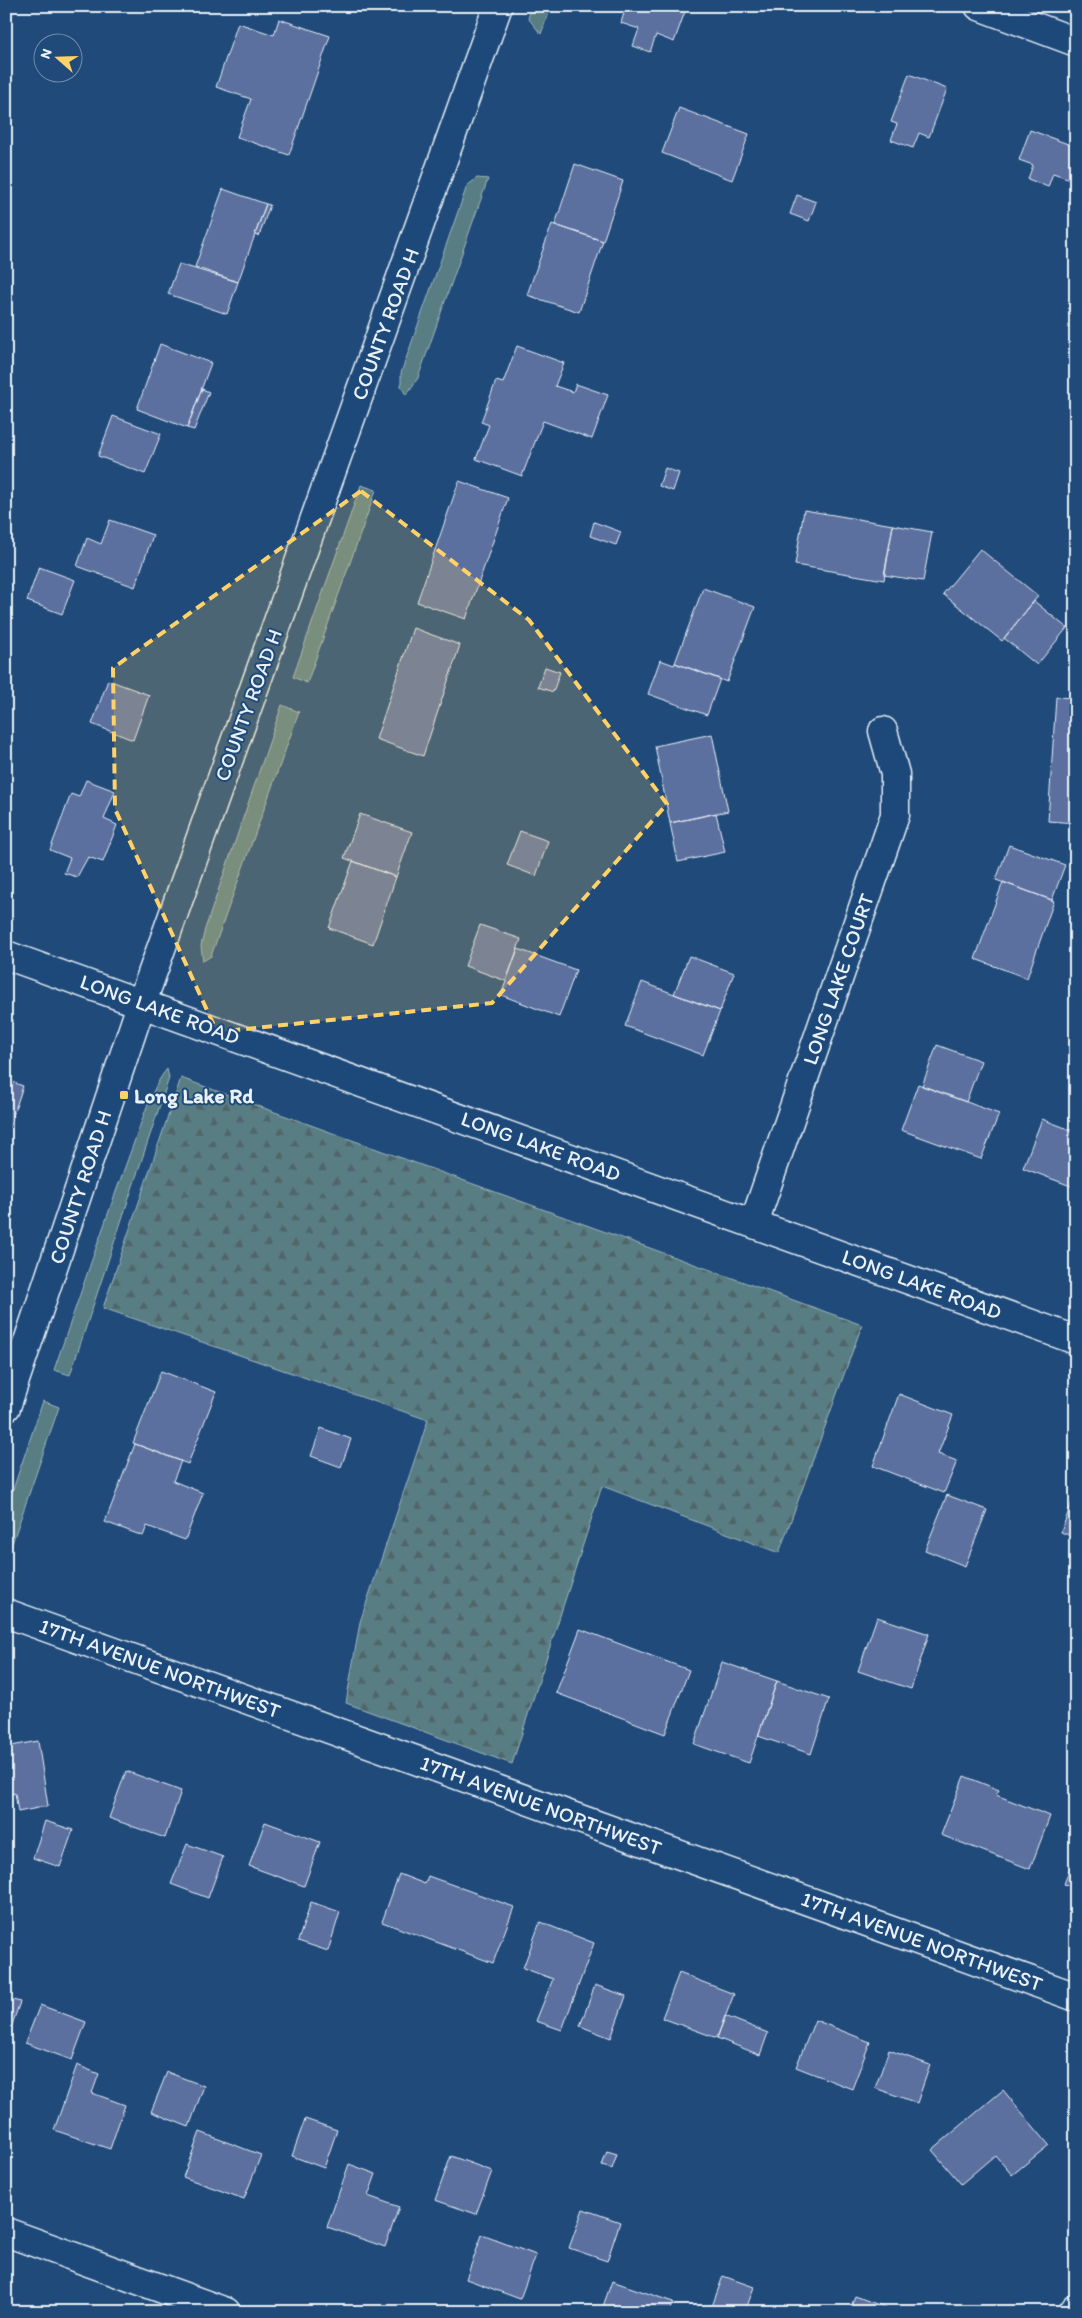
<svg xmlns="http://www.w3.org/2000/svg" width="1082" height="2318" font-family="Itim,sans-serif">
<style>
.grass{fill:#587d83;stroke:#a0b7be}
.forest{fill:url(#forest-firs);stroke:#a0b7be}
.building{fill:#5b6f9f;stroke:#e8f1f8}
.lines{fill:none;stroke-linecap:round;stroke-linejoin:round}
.minor-casing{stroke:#e8f1f8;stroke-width:31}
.tertiary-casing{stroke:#e8f1f8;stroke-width:31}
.minor{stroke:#1f4a7a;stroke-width:28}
.tertiary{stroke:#1f4a7a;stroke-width:28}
.marked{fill:#ffd166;fill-opacity:0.2;stroke:#ffd166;stroke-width:4;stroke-dasharray:10 6;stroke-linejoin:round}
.poi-dot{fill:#ffd166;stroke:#1f4a7a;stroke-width:2}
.labels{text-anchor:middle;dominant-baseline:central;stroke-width:4;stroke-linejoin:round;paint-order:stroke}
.street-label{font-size:21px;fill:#e8f1f8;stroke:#1f4a7a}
.poi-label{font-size:21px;font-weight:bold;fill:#e8f1f8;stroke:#1f4a7a;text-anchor:start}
</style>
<defs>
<pattern id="forest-firs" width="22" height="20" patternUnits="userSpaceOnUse" patternTransform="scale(1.25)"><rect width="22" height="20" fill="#587d83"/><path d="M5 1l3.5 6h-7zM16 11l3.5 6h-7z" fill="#506569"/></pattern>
</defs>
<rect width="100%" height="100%" fill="#1f4a7a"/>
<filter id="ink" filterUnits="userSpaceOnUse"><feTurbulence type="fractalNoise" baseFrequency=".02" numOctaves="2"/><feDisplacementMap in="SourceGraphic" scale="10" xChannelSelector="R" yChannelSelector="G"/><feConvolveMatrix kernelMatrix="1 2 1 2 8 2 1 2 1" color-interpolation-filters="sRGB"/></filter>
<g filter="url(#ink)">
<path class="grass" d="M532 6H551L541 34 528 18Z
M477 178 488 179 418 378 406 395 401 386V373L467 186Z
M361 485 376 490 307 683 293 677Z
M282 705 299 712 211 956 203 961 201 946 205 929Z
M167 1069 169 1078 70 1375 54 1370C80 1295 105 1220 133 1145 141 1124 152 1086 167 1069Z
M43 1401 59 1407 6 1561V1510Z"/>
<path class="forest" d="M181 1078 862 1325 779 1553 602 1486 512 1764 346 1703 360 1622 428 1420 103 1308Z"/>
<path class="building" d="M626 6H687L674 42 656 35 650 52 633 46 639 29 621 23Z
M279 19 330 36 289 155 237 137 251 99 216 87 238 23 274 35Z
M909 74 947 89 929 137 919 133 913 148 891 140 897 124 891 122Z
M679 108 749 134 732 180 662 153Z
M1030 130 1076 147V181L1053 173 1048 187 1028 179 1033 165 1019 160Z
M575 164 623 181 603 241 555 225Z
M223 189 266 204 238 282 195 267Z
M797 195 816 202 809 221 790 214Z
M266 204 270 205 259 236 255 235Z
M552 224 603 241 579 312 527 295Z
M179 264 238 282 227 314 168 294Z
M160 344 211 363 187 428 137 409Z
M517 346 564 363 555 386 573 392 576 384 608 395 592 439 543 421 522 476 476 459 489 425 481 422 496 381 503 383Z
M202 389 209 392 194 430 187 428Z
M113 416 161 434 145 474 98 456Z
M665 468 679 473 673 491 659 486Z
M459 481 508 498 466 619 417 602Z
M804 510 893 525 884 580 795 565Z
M110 520 153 535 135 587 77 566 87 538 101 544Z
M594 522 621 532 616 545 590 536Z
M893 525 932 532 923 581 884 575Z
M980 549 1038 596 1002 641 943 594Z
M39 567 75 580 62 614 27 601Z
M703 588 755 607 727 682 675 663Z
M1034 601 1067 628 1037 665 1004 638Z
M413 628 460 645 423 756 376 739Z
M660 660 674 665 675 663 720 679 707 715 648 694Z
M545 667 560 672 553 692 538 687Z
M108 680 149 695 133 740 92 724Z
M1056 697 1076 698V823L1048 821Z
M712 734 728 811 670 823 655 746Z
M86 780 115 791 104 819 117 825 103 862 88 857 77 877 64 873 70 858 50 850 71 794 79 797Z
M716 813 725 852 678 862 670 823Z
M360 814 412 832 396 877 344 858Z
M520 831 548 841 536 876 507 865Z
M1009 845 1065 865 1052 900 996 880Z
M353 861 396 877 373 944 329 928Z
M1003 882 1054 901 1027 978 975 959Z
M480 925 521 939 506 981 465 966Z
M518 949 576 970 559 1017 501 995Z
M689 956 734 973 720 1011 674 994Z
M642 982 720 1011 703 1055 625 1026Z
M937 1045 981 1061 966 1102 922 1086Z
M6 1080 23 1086 7 1134H6Z
M918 1084 999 1114 981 1159 901 1130Z
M1042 1119 1076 1132V1188L1023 1168Z
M161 1371 216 1392 188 1464 133 1443Z
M899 1394 953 1415 938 1454 957 1461 944 1493 873 1466Z
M321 1428 351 1439 341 1467 311 1456Z
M135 1444 181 1461 173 1481 203 1493 185 1540 147 1526 143 1536 105 1522Z
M1076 1491V1538L1061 1532Z
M947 1495 987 1510 965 1566 925 1550Z
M877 1617 929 1634 911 1689 858 1671Z
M580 1629 689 1670 665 1734 556 1693Z
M722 1662 777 1681 749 1763 694 1744Z
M777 1681 829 1699 811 1754 758 1736Z
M38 1741 48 1806 18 1812 15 1793 6 1795V1747Z
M126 1771 181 1791 165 1838 109 1818Z
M964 1776 999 1790 996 1795 1050 1816 1030 1869 941 1835Z
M45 1821 73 1830 60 1867 33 1858Z
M265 1822 320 1842 304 1886 249 1866Z
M187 1844 223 1857 208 1898 171 1884Z
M1076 1852V1888L1064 1884Z
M399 1874 425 1884 428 1876 514 1907 493 1963 382 1922Z
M311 1902 340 1912 328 1951 298 1941Z
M540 1922 594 1943 562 2030 536 2021 553 1979 523 1968Z
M679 1973 734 1994 717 2038 662 2018Z
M595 1985 626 1996 611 2038 580 2026Z
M6 1998 20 2002 7 2039H6Z
M40 2005 86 2022 72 2060 25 2043Z
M725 2016 768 2033 760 2055 717 2038Z
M815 2020 870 2042 852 2089 796 2067Z
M889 2050 930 2065 917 2103 875 2088Z
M77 2065 99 2074 92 2093 125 2105 110 2149 54 2130Z
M167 2072 204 2086 189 2127 151 2112Z
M1003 2090 1049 2145 1012 2175 995 2155 961 2184 932 2150Z
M305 2119 337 2130 324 2168 292 2156Z
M200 2132 261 2155 244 2199 183 2177Z
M607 2151 617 2154 612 2169 602 2166Z
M451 2156 492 2171 476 2214 435 2200Z
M349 2164 376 2174 368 2196 399 2207 385 2247 327 2227Z
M583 2209 620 2222 607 2261 569 2248Z
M482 2235 536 2255 520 2299 466 2279Z
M723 2276 754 2287 745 2312H710Z
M612 2281 673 2302 669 2312H601Z
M855 2296 898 2312H849Z"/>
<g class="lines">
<defs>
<path id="minor" d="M979 6 1076 42
M754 1223 895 815V774L883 731
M6 1613 1076 1997
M6 2232 226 2312
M1073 2312 1076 2308"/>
<path id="tertiary" d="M6 955 1076 1340
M6 1407 142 1002 498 6"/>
</defs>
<use href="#minor" class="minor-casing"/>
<use href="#tertiary" class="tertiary-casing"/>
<use href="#minor" class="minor"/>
<use href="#tertiary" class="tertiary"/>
</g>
</g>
<path class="marked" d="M361 491 529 620 667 804 492 1003 217 1032 115 809 113 668Z"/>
<rect class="poi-dot" x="119" y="1090" width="10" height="10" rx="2.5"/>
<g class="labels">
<g class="street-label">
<text transform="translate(385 324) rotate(-70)">COUNTY ROAD H</text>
<text transform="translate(248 705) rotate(-70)">COUNTY ROAD H</text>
<text transform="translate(838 979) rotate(-71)">LONG LAKE COURT</text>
<text transform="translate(160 1009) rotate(20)">LONG LAKE ROAD</text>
<text transform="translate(541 1146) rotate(20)">LONG LAKE ROAD</text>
<text transform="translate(80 1187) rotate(-72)">COUNTY ROAD H</text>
<text transform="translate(922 1284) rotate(20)">LONG LAKE ROAD</text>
<text transform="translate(160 1668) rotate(20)">17TH AVENUE NORTHWEST</text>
<text transform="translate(541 1805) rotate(20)">17TH AVENUE NORTHWEST</text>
<text transform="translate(922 1941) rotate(20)">17TH AVENUE NORTHWEST</text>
</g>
<g class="poi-label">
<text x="134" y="1095">Long Lake Rd</text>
</g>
</g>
<rect width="1082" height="2318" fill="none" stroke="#1f4a7a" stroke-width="25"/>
<rect x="12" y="12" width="1057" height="2293" fill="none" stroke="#e8f1f8" stroke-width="2" filter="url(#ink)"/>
<g transform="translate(58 58) rotate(290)"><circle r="24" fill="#1f4a7a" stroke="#6f8dac"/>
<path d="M0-4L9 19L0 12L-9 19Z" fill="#ffd166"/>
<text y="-8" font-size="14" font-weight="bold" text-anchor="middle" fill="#e8f1f8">N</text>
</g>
</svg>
